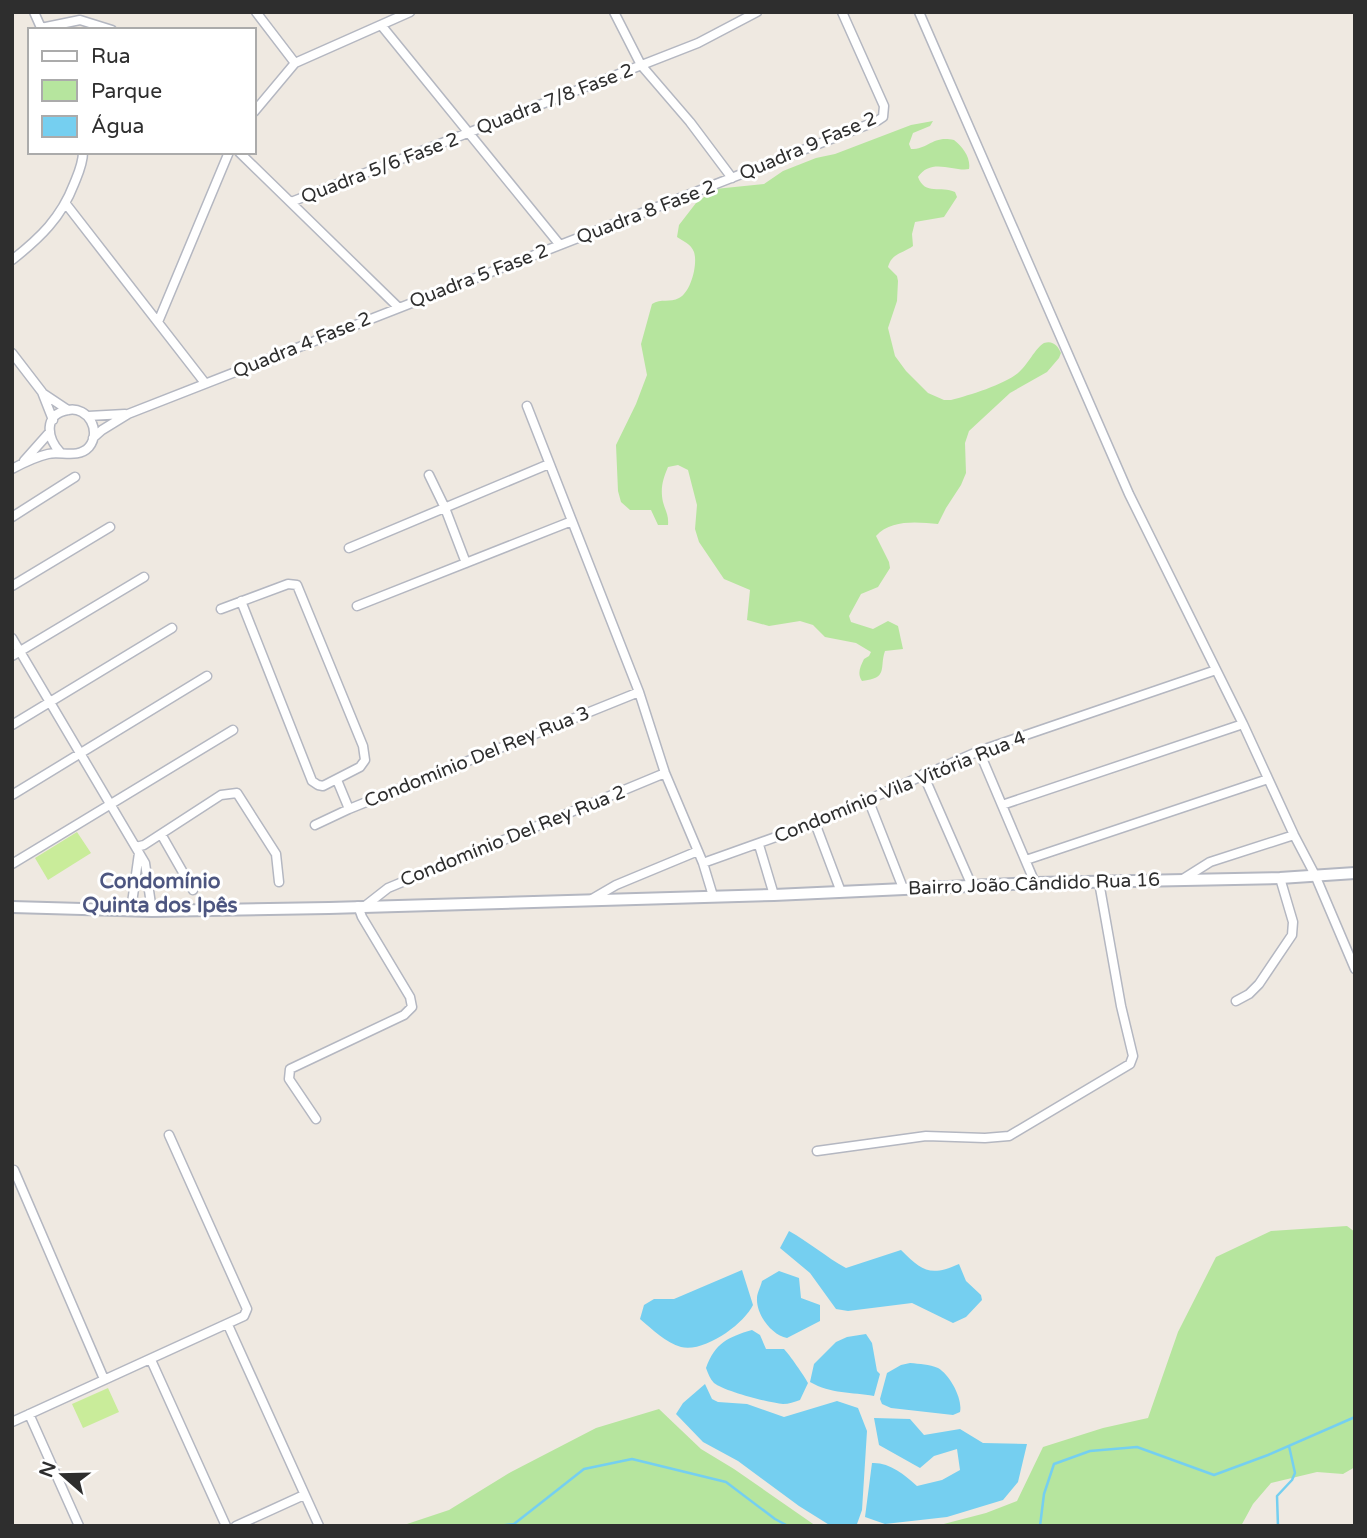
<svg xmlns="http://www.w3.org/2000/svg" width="1367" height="1538" font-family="'Varela Round',sans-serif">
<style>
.green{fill:#b6e59e}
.pitch{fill:#c9ec9a}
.water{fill:#75cff0}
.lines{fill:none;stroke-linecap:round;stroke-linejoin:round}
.stream{stroke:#75cff0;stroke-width:2.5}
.street-casing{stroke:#b4b7c1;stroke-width:11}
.secondary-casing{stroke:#b4b7c1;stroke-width:14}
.street{stroke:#fff;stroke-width:8}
.secondary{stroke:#fff;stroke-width:10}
.labels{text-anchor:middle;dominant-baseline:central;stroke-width:6;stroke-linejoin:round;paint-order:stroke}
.street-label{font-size:19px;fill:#2e2e2e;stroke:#fff}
.neighbourhood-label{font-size:21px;font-weight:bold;fill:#4d5680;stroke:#fff}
</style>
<rect width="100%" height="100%" fill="#efe9e1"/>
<path class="green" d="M933 121 930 126 913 133 909 144 911 149C929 149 933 135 954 140 963 147 971 158 969 169 954 172 931 157 918 177 925 196 941 185 955 192L957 197 944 217 915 222 912 234 913 246C902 254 892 253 888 267L897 276 898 281 897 301 888 328 895 356 906 371 928 393 944 400H951C970 395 1003 385 1018 373 1027 366 1036 347 1044 343 1053 340 1058 346 1061 353L1059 358 1047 372 1010 393 969 431 965 443 966 473 961 485 946 508 938 524C918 522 891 519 876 536L889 562 890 568 878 587 861 594 849 616 851 622 873 629 888 621 898 626 903 649 885 651C879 668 889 678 862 681 857 674 860 667 864 659L869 656 871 652 856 643 825 637 813 625 800 621 769 626 747 620 750 590 724 579 699 542 695 529 697 505 688 470 678 465 668 467C663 479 660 488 663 502 665 510 669 515 668 525H658L651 510H630L621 502 618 491 616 445 636 404 647 375 641 344 652 304C661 298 670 303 679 298 691 292 698 264 694 252 691 244 683 241 677 237L679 225 696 203 715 189 764 184 783 171 816 158 835 154 911 125Z
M1347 1226 1355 1232V1467L1343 1474 1317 1472 1271 1483 1253 1504 1241 1526H936L986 1513 1017 1501 1043 1447 1103 1428 1148 1418 1178 1332 1216 1257 1271 1231Z
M659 1409 701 1449 734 1469 816 1526H401L449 1510 511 1472 596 1428Z"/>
<path class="pitch" d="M77 832 91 853 48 880 35 858Z
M108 1388 119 1412 83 1428 72 1404Z"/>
<path class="water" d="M789 1231C809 1242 826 1257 846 1268L901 1250C922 1271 930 1277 959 1264L966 1281 981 1295 982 1300 966 1317 953 1323 912 1303 848 1311 836 1309 810 1273 780 1248Z
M742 1270 753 1305C744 1324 704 1353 681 1347 666 1343 652 1329 640 1319L644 1305 654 1299H674Z
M779 1271 799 1278 801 1298 820 1305V1321L787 1338C772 1335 756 1315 757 1298 757 1293 761 1286 762 1281Z
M752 1330 760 1335 766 1349H784C789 1354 805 1377 808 1383L800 1400C794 1402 789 1404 783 1404 769 1403 724 1391 714 1383 710 1379 708 1373 706 1368 715 1343 728 1337 752 1330Z
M866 1334 872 1343 877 1371 880 1374 874 1396C852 1392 831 1394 810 1382L814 1364 836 1342 847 1337Z
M910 1363C920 1364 929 1364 938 1368 950 1375 963 1399 960 1412L953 1415 891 1408 882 1404 880 1399 887 1373 901 1365Z
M705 1384 712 1399 718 1402 747 1404 784 1417 837 1401 858 1408 867 1431 862 1510 857 1524 831 1526 799 1506 738 1461 703 1442 676 1414 683 1403Z
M874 1418 910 1419 924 1435 960 1429 983 1443 1027 1444 1018 1482 1003 1500 947 1517 885 1524 865 1517 872 1463C889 1462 905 1475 917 1486L942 1480 960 1470 957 1449 934 1456 920 1468 879 1445Z"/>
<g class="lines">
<path class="stream" d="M498 1526 514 1524 584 1469 632 1459 726 1482 775 1519 788 1526
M1040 1526 1044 1494 1054 1464 1090 1451 1137 1447 1214 1475 1268 1455 1355 1417
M1278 1526 1277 1496 1292 1480 1295 1473 1289 1446"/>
<defs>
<path id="street" d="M34 12 42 30
M256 12 295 63
M614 12 641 65 690 122 732 178
M919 12 1129 494 1243 724 1294 835 1315 875 1355 969
M381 25 560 245
M41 28 80 20 112 30
M254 112 295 63 410 12
M239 152 398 307
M291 202 698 43 757 12
M66 204 205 383
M12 260C40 238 61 218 74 184 78 174 83 164 83 152
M158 322 229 152
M12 353 42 392 53 420
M44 394 68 410
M527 406 639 692 665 773 703 863 713 896
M88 416 125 414
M93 438 102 430 128 414 877 121 883 117 884 106 842 12
M24 461 48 434
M12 469C23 463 35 457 48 454 61 451 78 459 89 447 102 431 88 406 68 410 43 414 47 438 60 452
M429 475 445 508 466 563
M12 517 75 477
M349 548 549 464
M12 586 110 527
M357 606 572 521
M221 609 288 584 297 585 363 746 365 760 360 767 323 786 318 785 312 781 241 601
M12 638 145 863 152 911
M12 656 144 577
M12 725 172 628
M979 751 1035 883
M923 774 972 886
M337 780 349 809
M12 795 207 676
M868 799 903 888
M1002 805 1243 724
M815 823 841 892
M315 825 349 809 639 692
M161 834 193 890
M759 845 774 895
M136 847 144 845 221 795 237 793 276 854 279 882
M1026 860 1268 779
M703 863 815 823 979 751 1216 670
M12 864 233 730
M1183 879 1210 862 1294 835
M592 899 616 885 698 851
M365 906 388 888 665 773
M131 910 139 853
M1236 1001 1249 994 1259 984 1292 935 1293 922 1280 878
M316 1119 289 1079 290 1069 404 1015 412 1007 410 997 362 917 358 906
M817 1151 926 1136 985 1138 1009 1136 1130 1064 1133 1056 1121 1006 1099 882
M14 1170 104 1379
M228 1325 319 1526
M151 1360 226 1526
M29 1414 79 1526
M12 1422 244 1316 247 1309 169 1135
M236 1526 304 1495"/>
<path id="secondary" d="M12 907 152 911 329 908 774 895 1035 883 1280 878 1355 873"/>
</defs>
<use href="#street" class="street-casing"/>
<use href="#secondary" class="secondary-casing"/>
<use href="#street" class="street"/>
<use href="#secondary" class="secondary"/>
</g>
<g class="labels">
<g class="street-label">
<text transform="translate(555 99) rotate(-21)">Quadra 7/8 Fase 2</text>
<text transform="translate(808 146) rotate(-23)">Quadra 9 Fase 2</text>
<text transform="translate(380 168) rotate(-21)">Quadra 5/6 Fase 2</text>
<text transform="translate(646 212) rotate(-21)">Quadra 8 Fase 2</text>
<text transform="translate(479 276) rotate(-21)">Quadra 5 Fase 2</text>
<text transform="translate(302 345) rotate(-22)">Quadra 4 Fase 2</text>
<text transform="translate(477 757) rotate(-22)">Condomínio Del Rey Rua 3</text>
<text transform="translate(900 787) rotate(-22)">Condomínio Vila Vitória Rua 4</text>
<text transform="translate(513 836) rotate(-22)">Condomínio Del Rey Rua 2</text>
<text transform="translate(1034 884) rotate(-2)">Bairro João Cândido Rua 16</text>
</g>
<g class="neighbourhood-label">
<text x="160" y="881">Condomínio<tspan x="160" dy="24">Quinta dos Ipês</tspan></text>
</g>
</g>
<rect width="1367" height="1538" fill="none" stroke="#2e2e2e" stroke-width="28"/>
<rect x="28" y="28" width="228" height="126" fill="#ffffff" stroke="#ababab" stroke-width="2"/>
<rect x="42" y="51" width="35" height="10" fill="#ffffff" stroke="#ababab" stroke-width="2"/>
<text x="91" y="63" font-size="21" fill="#2e2e2e">Rua</text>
<rect x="42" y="80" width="35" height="21" fill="#b6e59e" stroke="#ababab" stroke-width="2"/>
<text x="91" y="98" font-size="21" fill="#2e2e2e">Parque</text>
<rect x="42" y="116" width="35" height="21" fill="#75cff0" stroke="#ababab" stroke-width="2"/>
<text x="91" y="133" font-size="21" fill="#2e2e2e">Água</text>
<g transform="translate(63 1475) rotate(290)" stroke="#ffffff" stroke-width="5" paint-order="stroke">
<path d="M0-5L12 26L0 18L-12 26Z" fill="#2e2e2e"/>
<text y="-10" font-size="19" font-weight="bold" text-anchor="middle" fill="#2e2e2e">N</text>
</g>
</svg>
